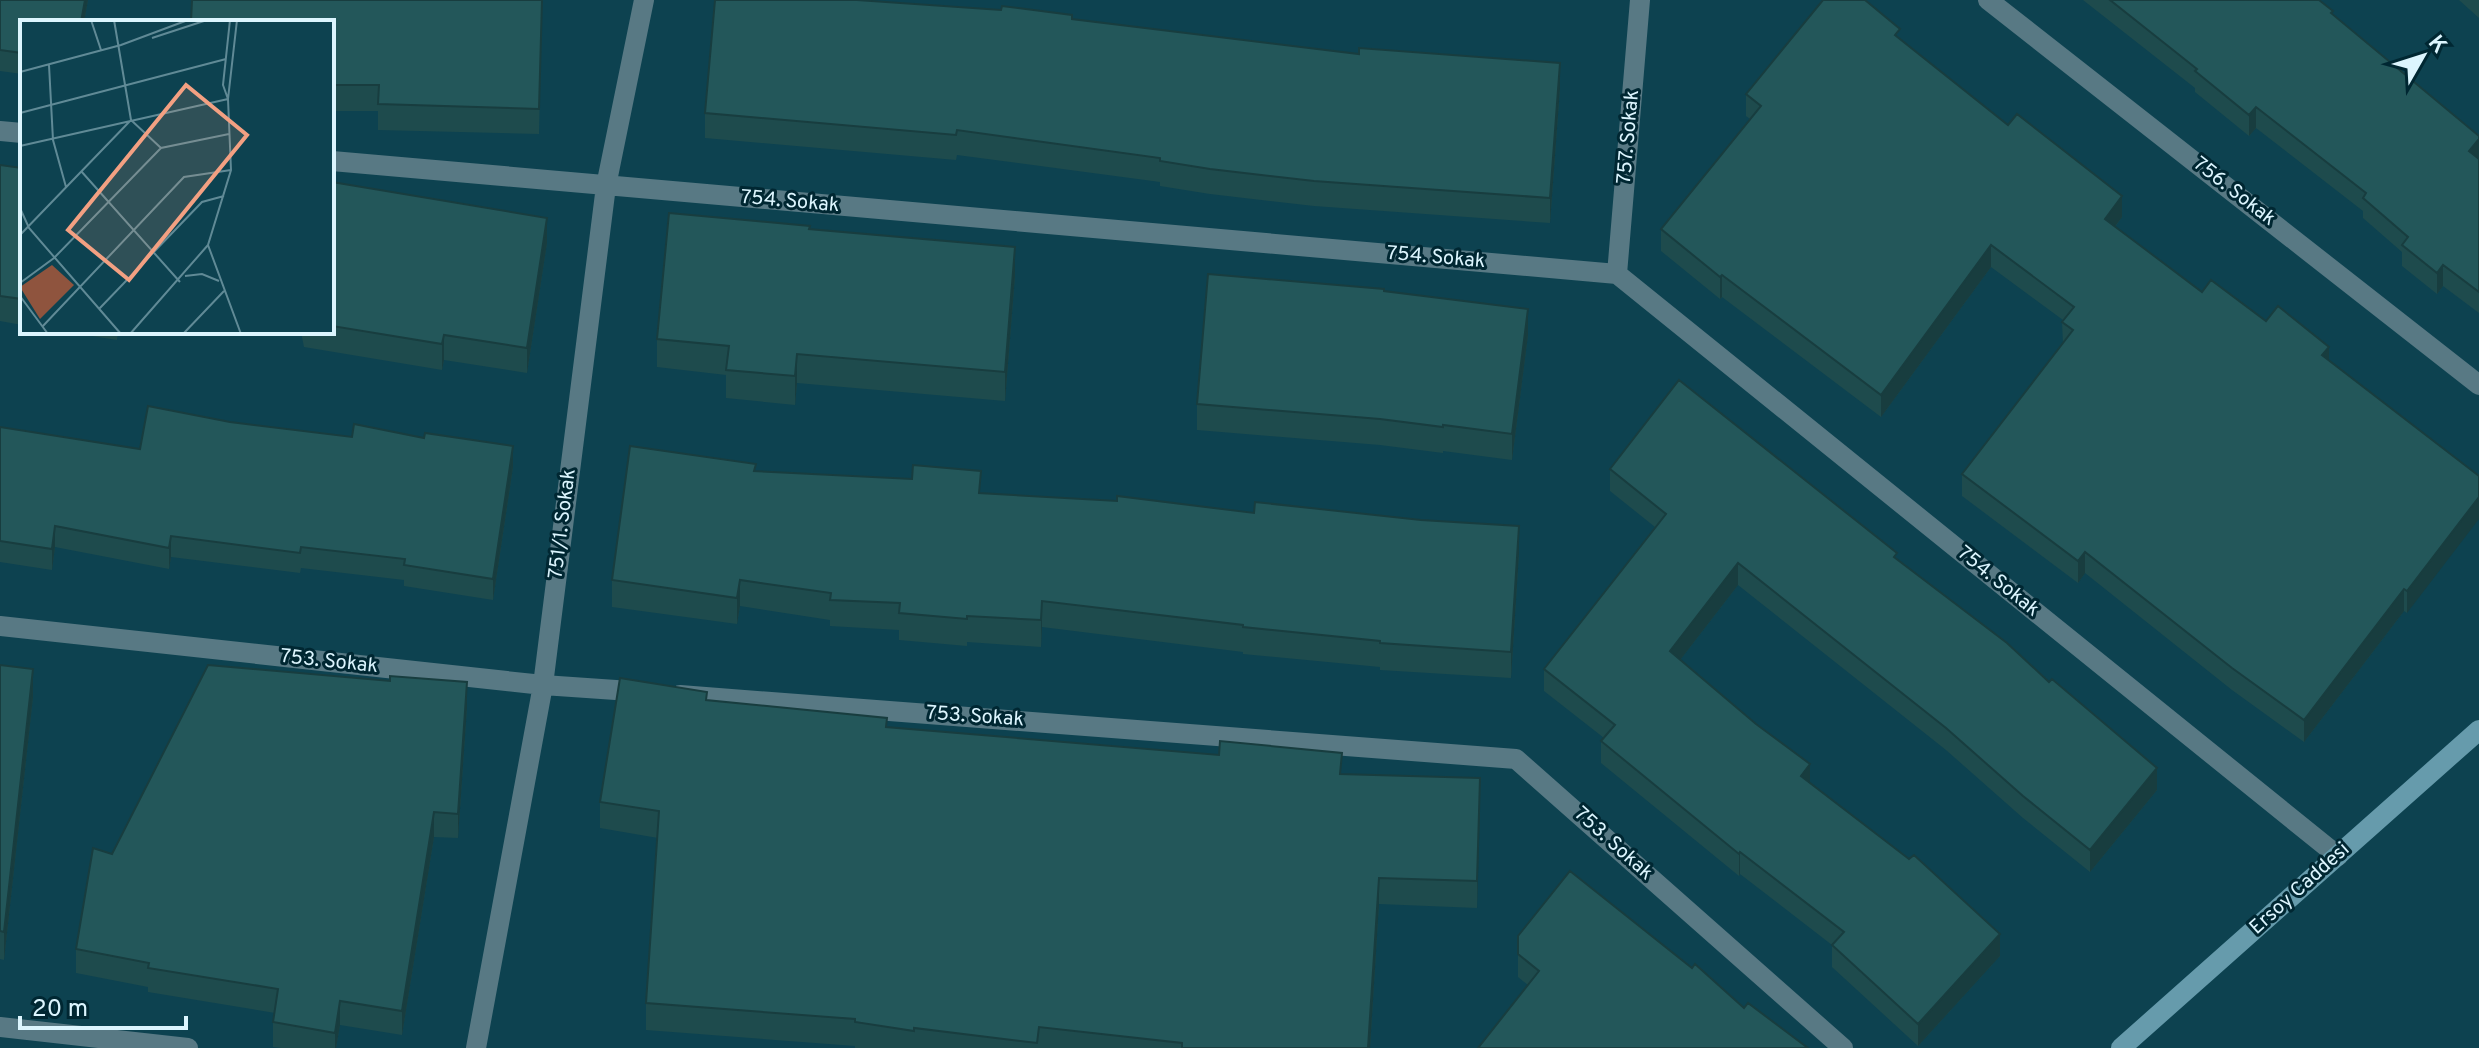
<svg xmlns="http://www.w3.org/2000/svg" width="2479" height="1048" font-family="Overpass,sans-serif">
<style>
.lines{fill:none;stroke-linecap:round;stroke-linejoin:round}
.minor{stroke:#587984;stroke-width:20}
.secondary{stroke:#669bac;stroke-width:20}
.wall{fill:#1e4b4d}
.shaded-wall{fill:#183d3f}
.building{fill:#23575a;stroke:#183d3f;stroke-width:2}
.labels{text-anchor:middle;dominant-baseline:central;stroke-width:6;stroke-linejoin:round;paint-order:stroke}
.street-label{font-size:20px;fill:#dcf5fe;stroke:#002732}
.inset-road{fill:none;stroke:#608a96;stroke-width:2}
.view{fill:#f3a082;fill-opacity:0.15;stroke:#f3a082;stroke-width:4}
.inset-edge{fill:none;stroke:#dcf5fe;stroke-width:4}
</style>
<rect width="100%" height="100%" fill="#0d4250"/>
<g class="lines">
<path class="minor" d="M1988 0 2479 385
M0 131 22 133
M332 161 1617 274 2338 856
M1617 274 1640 0
M0 626 543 685 645 692
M680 695 1516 759 1843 1048
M0 1027 188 1048
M476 1048 543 685 606 186 644 0"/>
<path class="secondary" d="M2121 1048 2479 730"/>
</g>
<path class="wall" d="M0 0H88L84 22H22V74L0 71Z
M542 0 539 134 378 130V111H332V22Z
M2083 0H2319L2333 15 2479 139V313L2443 286 2437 294 2402 266V252L2363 218V211L2256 128 2249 136 2195 92V88Z
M2459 0H2479V18Z
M1072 19 1560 88 1550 223 1314 206 1210 194 1160 186V182L957 155 956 160 705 138V113Z
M1900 39 2122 217 2115 227 2202 292 2266 321 2329 360 2479 476 2407 613 2404 611 2304 742 2232 690 2085 573 2078 583 1962 496V474L2063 344 2062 322 2063 320 1991 267 1881 417 1722 297 1720 299 1661 251V229L1750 119 1746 116V94Z
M0 165 22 168V325L0 321Z
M332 182 547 243 527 373 444 360 442 370 304 347 301 332H332Z
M810 229 1015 276 1005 401 797 383 795 405 726 398V375L657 367V339Z
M1384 291 1528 335 1512 460 1443 451V453L1380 445 1197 430V404Z
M67 332H118L117 340Z
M230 422 513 467 493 600 404 586V580L301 568 300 573 171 557 169 569 55 547 52 570 0 562V427L140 449Z
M1610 469 1897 559 2157 790 2090 872 2023 818 1946 750 1738 585 1680 660 1810 783 2000 956 1918 1046 1832 967V945L1740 874 1739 876 1601 763V741L1604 738 1544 691V669L1655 527 1610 491Z
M756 471 981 493 1519 553 1511 678 1380 670V667L1243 654V652L1042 627 1041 647 967 642V646L899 640V630L830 626V620L740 606 737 624 612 607V580Z
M0 665 33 697 4 960 0 959Z
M707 700 887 727 1342 774 1480 805 1477 908 1379 904 1370 1048H855V1046L646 1030V1003L658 838 600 828V802Z
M467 707 458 838 434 837 402 1035 340 1025 336 1048H281L273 1047V1022L275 1013 148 992V987L76 973V949L112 854Z
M1518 936 1692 968 1744 1008 1808 1048 1528 985 1518 977Z"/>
<path class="shaded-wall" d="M85 0H88L84 22H81Z
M1560 63V88L1550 223V198Z
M2256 107V128L2249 136V115Z
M2479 139V160L2469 151Z
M2122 196V217L2105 240V219Z
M547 218V243L527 373V348Z
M1991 245V267L1881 417V395Z
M1015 247V276L1005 401V372Z
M2443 265V286L2437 294V273Z
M1722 275V297L1720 299V277Z
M1528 309V335L1512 460V434Z
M444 335V360L442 370V344Z
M2329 347V369L2322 355Z
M797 354V383L795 405V376Z
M513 446V467L493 600V579Z
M2479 497V519L2407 613V591Z
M55 526V547L52 570V549Z
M1519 526V553L1511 678V652Z
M171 536V557L169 569V548Z
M2085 552V573L2078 583V561Z
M1738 563V585L1670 673V651Z
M740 580V606L737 624V598Z
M2404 589V611L2304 742V720Z
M1042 601V627L1041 647V620Z
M33 669V697L4 960V932Z
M467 682V707L458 838V814Z
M1810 764V786L1801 776Z
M2157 768V790L2090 872V850Z
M1480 778V805L1477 908V881Z
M434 812V837L402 1035V1011Z
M1740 852V874L1739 876V854Z
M1379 878V904L1370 1048H1368Z
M2000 934V956L1918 1046V1024Z
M340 1001V1025L336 1048H335V1033Z"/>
<path class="building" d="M0 0H85L81 22H22V53L0 50Z
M192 0H542L539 109 378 104 379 85H332V22H191Z
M715 0H857L1001 10 1002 6 1072 15V19L1359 54V48L1560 63 1550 198 1314 181 1210 169 1160 161V158L957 130 956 135 705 113Z
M1823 0H1865L1900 29 1895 35 2008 125 2017 114 2122 196 2105 219 2202 292 2211 280 2266 321 2278 306 2329 347 2322 355 2479 476V497L2407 591 2404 589 2304 720 2232 668 2085 552 2078 561 1962 474 2073 330 2062 322 2074 307 1991 245 1881 395 1722 275 1720 277 1661 229 1761 106 1746 94Z
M2110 0H2319L2333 11 2331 13 2479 136V139L2469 151 2479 159V292L2443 265 2437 273 2402 245 2408 237 2363 198 2366 193 2256 107 2249 115 2195 71 2197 69Z
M0 165 22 168V299L0 296Z
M332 182 547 218 527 348 444 335 442 344 332 326Z
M669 213 810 226 809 229 1015 247 1005 372 797 354 795 376 726 370 729 346 657 339Z
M1208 274 1384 289V291L1528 309 1512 434 1443 425V427L1380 419 1197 404Z
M1679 380 1897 553 1894 557 2007 643 2049 682 2052 679 2157 768 2090 850 2023 796 1946 728 1738 563 1670 651 1756 724 1810 764 1801 776 1909 859 1914 855 2000 934 1918 1024 1832 945 1844 932 1740 852 1739 854 1601 741 1615 725 1544 669 1666 514 1610 469Z
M148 406 230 422 352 437 354 424 424 438 425 433 513 446 493 579 404 565 405 559 301 547 300 553 171 536 169 548 55 526 52 549 0 541V427L140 449Z
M630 446 756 464 754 471 912 479 913 465 981 471 979 493 1117 501V496L1254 513 1255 502 1421 520 1519 526 1511 652 1380 643V641L1243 627V625L1042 601 1041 620 967 616V619L899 613 900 603 830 600 831 593 740 580 737 598 612 580Z
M0 665 33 669 4 932 0 931Z
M208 665 390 681V676L467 682 458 814 434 812 402 1011 340 1001 335 1033 273 1022 278 989 148 968 149 963 76 949 93 848 112 854Z
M620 678 707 692 706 700 887 718 886 727 1219 755 1220 741 1342 753 1340 774 1480 778 1477 881 1379 878 1368 1048H1182V1043L1039 1027 1037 1043 914 1028V1031L855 1022V1019L646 1003 659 811 600 802Z
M1570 871 1692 968 1695 964 1744 1008 1748 1003 1808 1048H1478L1539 971 1518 954V936Z"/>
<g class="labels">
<g class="street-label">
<text transform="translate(1629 137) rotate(-85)">757. Sokak</text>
<text transform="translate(2234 192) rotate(38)">756. Sokak</text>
<text transform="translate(790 202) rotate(5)">754. Sokak</text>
<text transform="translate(1436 258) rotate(5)">754. Sokak</text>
<text transform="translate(563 524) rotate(-83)">751/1. Sokak</text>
<text transform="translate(1998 582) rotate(39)">754. Sokak</text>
<text transform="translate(329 662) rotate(6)">753. Sokak</text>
<text transform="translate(975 717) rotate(4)">753. Sokak</text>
<text transform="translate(1613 844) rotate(42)">753. Sokak</text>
<text transform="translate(2300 889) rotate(-42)">Ersoy Caddesi</text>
</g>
</g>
<g transform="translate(20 20)">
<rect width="314" height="314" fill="#0d4250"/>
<path d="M32 245 54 265 20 299 0 267Z" fill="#8f543e"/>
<path class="inset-road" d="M71 0 81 30M94 0 111 100M217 0 208 79 211 150 188 225 221 314M132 18 187 0M29 45 33 120 46 167M0 52 101 25 168 0M208 79 203 65 210 0M0 93 206 39M111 100 141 128M0 126 208 79M61 151 160 262M0 188 9 208 101 314M0 215 110 101M165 256 182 254 199 261M0 263 34 238 141 128 209 114M0 276 28 314M79 289 182 182 204 176M22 307 164 157 211 150M110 314 188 225M163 314 204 271"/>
<path class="view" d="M166 65 227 115 109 260 48 210Z"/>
<rect width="314" height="314" class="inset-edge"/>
</g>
<g transform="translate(2423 56) rotate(51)" stroke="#002732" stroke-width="6" paint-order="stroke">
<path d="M0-6L14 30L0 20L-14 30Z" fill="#dcf5fe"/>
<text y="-12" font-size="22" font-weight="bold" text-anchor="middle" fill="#dcf5fe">K</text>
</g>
<path d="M20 1016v12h166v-12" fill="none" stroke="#dcf5fe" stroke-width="4"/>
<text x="32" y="1016" font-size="24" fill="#dcf5fe" stroke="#002732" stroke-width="6" paint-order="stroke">20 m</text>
</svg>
